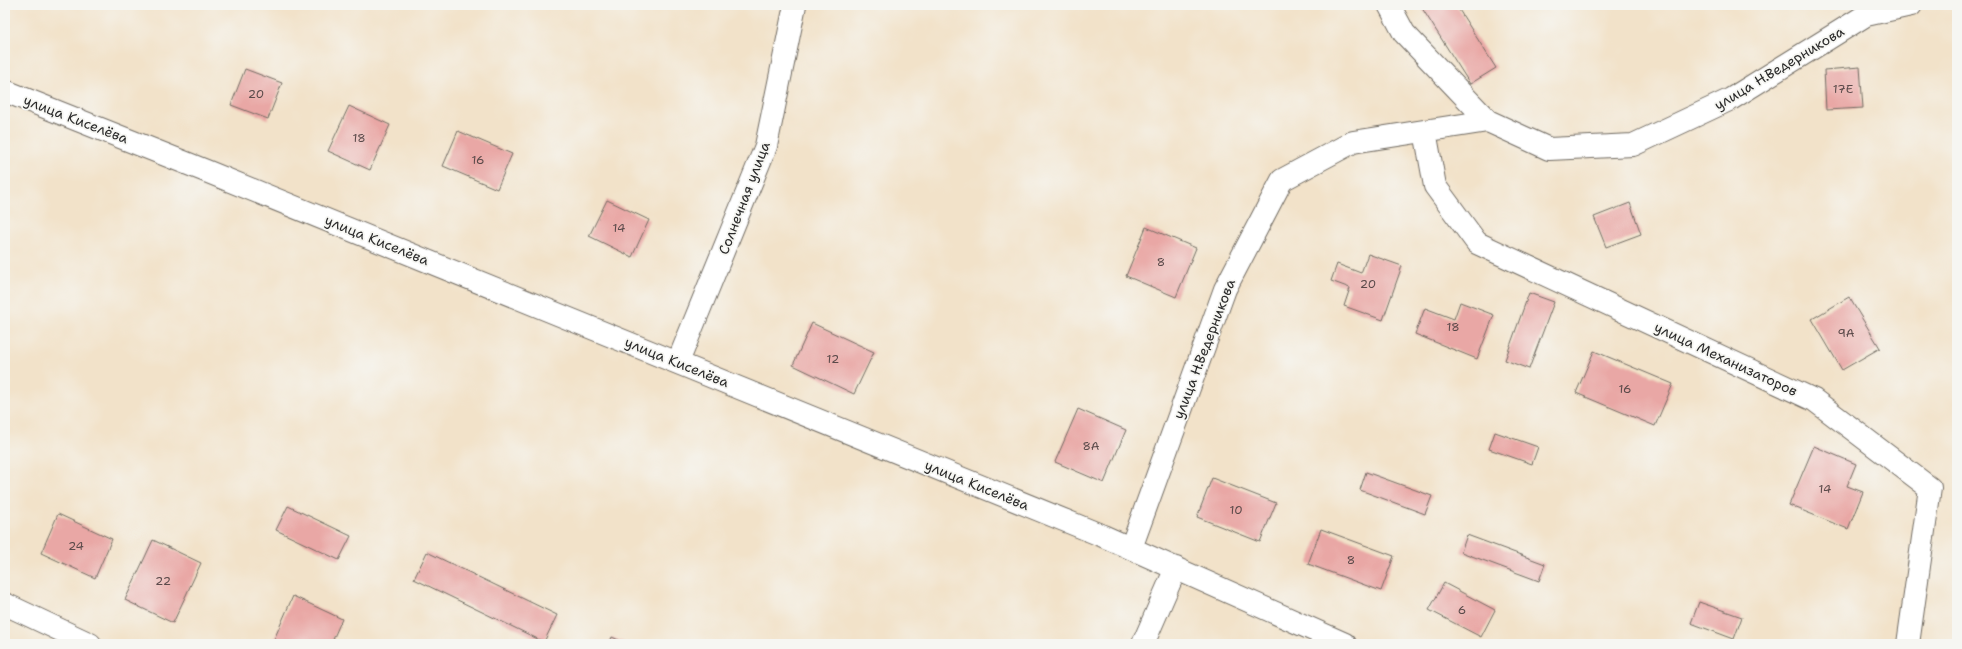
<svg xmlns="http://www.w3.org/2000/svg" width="1962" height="649" font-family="'Shantell Sans',sans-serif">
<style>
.building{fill:#e9a7a5}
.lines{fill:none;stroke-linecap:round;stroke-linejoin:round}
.minor-casing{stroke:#716b62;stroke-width:24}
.minor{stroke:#fff;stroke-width:22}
.labels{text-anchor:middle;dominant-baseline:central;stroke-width:3.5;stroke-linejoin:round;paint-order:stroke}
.number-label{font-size:12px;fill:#5a4a4a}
.street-label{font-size:14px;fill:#2b2b2b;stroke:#f6f6f2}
</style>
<rect width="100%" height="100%" fill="#f6f6f2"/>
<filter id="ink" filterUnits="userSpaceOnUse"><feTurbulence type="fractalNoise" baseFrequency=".025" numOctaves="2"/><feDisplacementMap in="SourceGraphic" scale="8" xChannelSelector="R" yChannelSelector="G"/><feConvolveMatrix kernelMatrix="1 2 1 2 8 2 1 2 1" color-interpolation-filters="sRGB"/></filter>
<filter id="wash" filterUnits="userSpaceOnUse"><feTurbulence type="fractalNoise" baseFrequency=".012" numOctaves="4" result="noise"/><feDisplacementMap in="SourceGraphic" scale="16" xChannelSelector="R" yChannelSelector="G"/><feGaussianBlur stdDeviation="0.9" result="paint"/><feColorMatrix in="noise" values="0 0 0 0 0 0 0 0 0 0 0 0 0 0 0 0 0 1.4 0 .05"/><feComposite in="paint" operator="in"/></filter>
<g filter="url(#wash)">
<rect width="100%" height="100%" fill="#f2e2c9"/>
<g id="blocks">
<path class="building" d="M1420 5H1456L1496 68 1470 84Z
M1860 67 1863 108 1826 110 1824 70Z
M245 69 282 83 268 119 231 105Z
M349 106 390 125 370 170 328 151Z
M458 131 512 154 497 189 443 166Z
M607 200 649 220 632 257 589 236Z
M1630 203 1641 234 1606 247 1594 217Z
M1146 227 1196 248 1176 297 1126 276Z
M1368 254 1402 266 1383 320 1344 306 1350 288 1331 281 1337 264 1361 273Z
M1529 293 1554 302 1529 369 1505 360Z
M1849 297 1880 348 1842 370 1812 319Z
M1460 302 1494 315 1477 359 1415 334 1425 308 1454 319Z
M812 323 874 352 854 394 793 365Z
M1594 351 1673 384 1655 426 1576 393Z
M1078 409 1126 430 1104 483 1055 462Z
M1495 432 1538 447 1532 464 1489 449Z
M1814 446 1856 464 1847 486 1863 492 1848 529 1789 505Z
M1366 472 1432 496 1425 514 1360 490Z
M1212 478 1276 503 1260 542 1197 517Z
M288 506 351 536 339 560 276 530Z
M58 514 112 539 95 578 41 553Z
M1321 529 1394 556 1381 591 1308 564Z
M1467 535 1545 564 1539 581 1461 552Z
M153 540 201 563 173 623 125 600Z
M427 552 557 615 544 642 414 579Z
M1444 583 1495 610 1481 637 1429 610Z
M293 596 342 619 331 644H272Z
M1699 602 1742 617 1734 639 1691 623Z
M612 637 627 644H609Z"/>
</g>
</g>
<g filter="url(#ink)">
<use href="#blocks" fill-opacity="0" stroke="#716b62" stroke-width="1"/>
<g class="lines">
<defs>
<path id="minor" d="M1389 5 1404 33 1488 121 1549 149 1633 145 1731 99 1866 15 1911 5
M5 91 206 171 1103 536 1345 644
M1425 131 1435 186 1477 243 1814 400 1930 488 1908 644
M678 362 766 146 795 5
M1131 548 1225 289 1282 180 1353 142 1488 121
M5 604 90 644
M1143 644 1176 568"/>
</defs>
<use href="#minor" class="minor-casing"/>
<use href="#minor" class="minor"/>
</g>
</g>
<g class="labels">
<g class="number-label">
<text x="1843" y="89">17Е</text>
<text x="256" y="94">20</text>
<text x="359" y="138">18</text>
<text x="478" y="160">16</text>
<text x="619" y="228">14</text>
<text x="1161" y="262">8</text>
<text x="1368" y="284">20</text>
<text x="1453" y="327">18</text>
<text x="1846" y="333">9А</text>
<text x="833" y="359">12</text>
<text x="1625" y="389">16</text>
<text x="1091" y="446">8А</text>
<text x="1825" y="489">14</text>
<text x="1236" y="510">10</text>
<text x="76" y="546">24</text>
<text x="1351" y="560">8</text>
<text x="163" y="581">22</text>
<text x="1462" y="610">6</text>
</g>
<g class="street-label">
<text transform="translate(1779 68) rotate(-31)">улица Н.Ведерникова</text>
<text transform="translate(76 119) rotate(21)">улица Киселёва</text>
<text transform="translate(744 198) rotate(-69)">Солнечная улица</text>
<text transform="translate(377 240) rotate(22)">улица Киселёва</text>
<text transform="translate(1204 349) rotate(-69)">улица Н.Ведерникова</text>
<text transform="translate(1726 359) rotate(25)">улица Механизаторов</text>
<text transform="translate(677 362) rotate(22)">улица Киселёва</text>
<text transform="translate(977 485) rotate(22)">улица Киселёва</text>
</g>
</g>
<rect width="1962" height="649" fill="none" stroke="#f6f6f2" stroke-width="20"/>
</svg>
